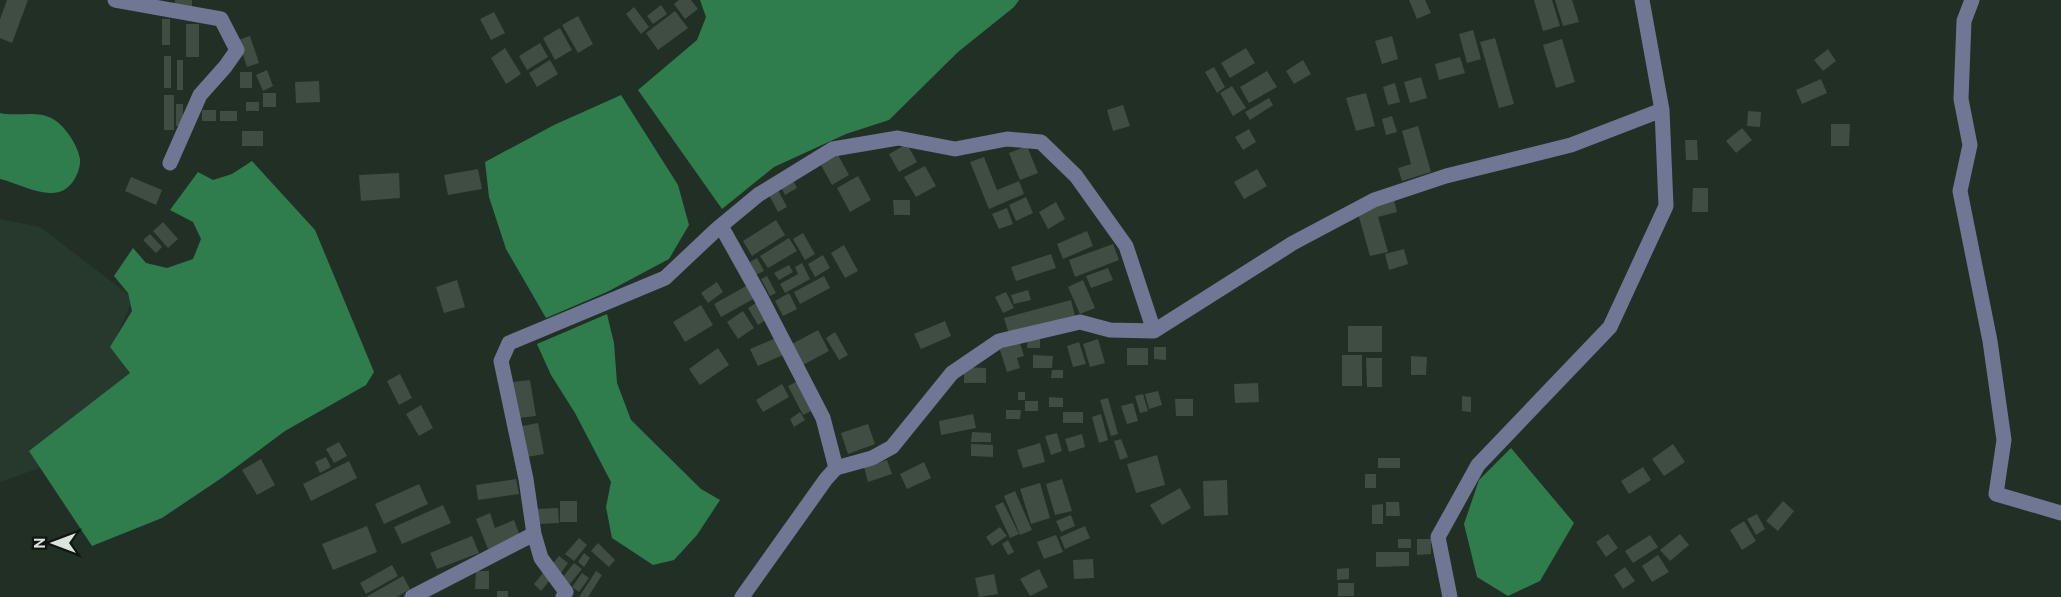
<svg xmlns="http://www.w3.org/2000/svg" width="2061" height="597" font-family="Cabin,sans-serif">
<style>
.built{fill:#26392c}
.water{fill:#2f7d4c}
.building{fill:#3f4d43}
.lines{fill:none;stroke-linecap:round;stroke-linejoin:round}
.minor{stroke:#6f7795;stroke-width:15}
</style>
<rect width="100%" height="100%" fill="#222f25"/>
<path class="built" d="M0 219 40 227 133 298 113 345 161 425 0 482Z"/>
<path class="water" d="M700 0H1019L1014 7 958 52 889 120 846 134 774 167 722 209 638 90 697 40 706 17Z
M621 95 678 185 689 225 669 259 607 292 546 318 506 249 489 197 485 162 554 125Z
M0 113C16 117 36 110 51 118 64 124 78 145 80 159 81 171 72 189 59 192 41 197 18 183 0 179Z
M252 161 315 230 374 372 366 385 285 431 223 477 162 518 92 546 29 451 130 373 110 347 132 311 128 293 114 276 133 248 146 263 167 268 193 259 201 239 193 222 170 210 198 172 213 180 232 174Z
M607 314 614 343 617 383 631 420 701 489 720 500 697 535 674 560 653 565 612 538 606 507 611 482 575 413 551 375 537 344Z
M1511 448 1574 523 1540 581 1508 596 1477 577 1464 524 1479 480Z"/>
<path class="building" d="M7 0H28L12 43 0 38V19Z
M175 0H192V6H175Z
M679 0H691L698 9 685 19 674 4Z
M1409 0H1425L1431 13 1417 19Z
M1534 0H1552L1560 26 1543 31Z
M1555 0H1572L1579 22 1563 26Z
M661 5 667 14 653 24 647 16Z
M634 7 649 27 641 34 626 14Z
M675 11 688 28 658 50 646 33Z
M494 12 505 33 491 40 480 19Z
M578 16 593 44 578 53 562 25Z
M162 19H170V45H162Z
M186 24H199V57H186Z
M560 28 572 50 555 60 543 38Z
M1473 30 1481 59 1467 63 1459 34Z
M250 36 259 63 247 67 238 40Z
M1392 36 1398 59 1382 64 1375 41Z
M1495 38 1514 104 1499 108 1480 42Z
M1562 39 1575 82 1556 88 1543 45Z
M540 43 548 57 527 70 519 56Z
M505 48 521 74 506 84 491 58Z
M1246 48 1255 63 1230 78 1221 63Z
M1828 49 1836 61 1823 71 1814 60Z
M164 56H171V88H164Z
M1460 57 1465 73 1439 80 1435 64Z
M177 60H183V90H177Z
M550 60 558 74 537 87 529 73Z
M1303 60 1311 74 1294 84 1286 71Z
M1214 67 1225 87 1217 93 1205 72Z
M267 70 273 86 263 91 256 75Z
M1267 71 1277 87 1249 103 1240 87Z
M240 72H252V88H240Z
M1421 77 1427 98 1410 103 1404 82Z
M1821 79 1827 93 1802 104 1796 90Z
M319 81 320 102 296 103 295 82Z
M1395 83 1400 102 1388 105 1383 87Z
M1232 86 1246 108 1233 116 1220 93Z
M263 93H276V107H263Z
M1366 93 1375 126 1356 131 1346 98Z
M164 95H174V130H164Z
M1269 98 1273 105 1250 120 1245 112Z
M246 102H259V111H246Z
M176 104H183V126H176Z
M1123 105 1130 126 1113 131 1107 110Z
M202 110H216V121H202Z
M220 111H237V121H220Z
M1748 111 1761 112 1760 127 1747 126Z
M1392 116 1397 132 1386 135 1382 119Z
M1831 124H1850L1849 146H1831Z
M1418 126 1431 172 1402 181 1398 168 1411 164 1402 131Z
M1742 128 1752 140 1736 153 1726 141Z
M1249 129 1256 142 1243 150 1235 137Z
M242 131H263V146H242Z
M1685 140H1697L1698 160H1686Z
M907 144 917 162 899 172 889 154Z
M1027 146 1038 173 1020 180 1009 153Z
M838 155 849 175 832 185 821 165Z
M984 157 997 190 1019 181 1024 194 989 209 970 162Z
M925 166 936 186 916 197 904 177Z
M478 169 482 189 448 195 444 175Z
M1257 169 1267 186 1244 199 1234 182Z
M399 173 400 198 361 201 359 175Z
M858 176 871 200 850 212 837 188Z
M131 177 162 190 156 205 125 191Z
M793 180 797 188 785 195 781 187Z
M1693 188H1708V212H1692Z
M778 190 787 207 778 212 769 195Z
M1026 197 1033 213 1016 221 1009 205Z
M893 200H910V215H894Z
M1394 200 1397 212 1378 217 1388 252 1370 256 1357 210Z
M1056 202 1065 219 1048 229 1039 212Z
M1007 208 1013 224 999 229 992 214Z
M776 220 785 235 752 256 743 241Z
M163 222 178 239 168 248 153 231Z
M1087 231 1093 246 1063 259 1057 244Z
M803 233 815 254 805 260 793 239Z
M150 234 162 247 156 253 143 240Z
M789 238 797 251 768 268 760 256Z
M1113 244 1119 260 1075 277 1069 260Z
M844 245 858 271 845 278 831 253Z
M1404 249 1408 264 1389 270 1385 254Z
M1051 254 1056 268 1016 281 1011 267Z
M823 255 830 268 815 277 808 264Z
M757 258 764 271 756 275 750 262Z
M802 263 810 279 785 293 780 284 798 274 795 267Z
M789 265 793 272 779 280 774 273Z
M1108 268 1113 280 1091 288 1086 276Z
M767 276 776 293 770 296 761 279Z
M824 276 830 288 800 304 794 292Z
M457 280 465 307 444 313 436 287Z
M1083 280 1095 308 1080 314 1068 287Z
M717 282 723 292 708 303 701 293Z
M748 285 755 298 721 317 714 304Z
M1028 290 1031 300 1014 304 1011 295Z
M1006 292 1014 308 1003 313 995 297Z
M789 293 797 309 783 316 775 301Z
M1071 300 1075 316 1009 334 1004 318Z
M758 302 767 319 758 325 748 308Z
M701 305 713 325 685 342 673 322Z
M743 311 754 328 738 339 727 322Z
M945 321 951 336 921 349 914 334Z
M1348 326H1382V352H1348Z
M818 330 829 351 803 365 792 344Z
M835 332 848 355 839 360 826 338Z
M1028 335H1040V348H1027Z
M776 338 783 355 758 366 750 349Z
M1098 339 1105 363 1090 367 1083 344Z
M1019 340 1024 356 1017 358 1020 368 1007 372 999 347Z
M1079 342 1086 364 1073 367 1067 346Z
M1154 347H1166V360L1154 359Z
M718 348 729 365 700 385 689 369Z
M1127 348H1148V365H1127Z
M1033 355 1053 356 1052 368H1033Z
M1342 355H1362V386H1342Z
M1411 356 1427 357 1426 375H1411Z
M1366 358H1382V387H1367Z
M964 367 986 368V383H964Z
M1052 370H1063V378H1051Z
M400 374 412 398 399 405 387 381Z
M530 380 536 416 518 418 512 382Z
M800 380 815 409 803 415 788 386Z
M1258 383 1259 402 1235 403 1234 384Z
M782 384 789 397 763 412 756 400Z
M1158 391 1162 405 1149 409 1145 394Z
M1018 392H1025V400H1018Z
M1143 394 1148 411 1140 413 1135 396Z
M1462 396 1471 397V412L1462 411Z
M1049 397 1063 398V407H1049Z
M1108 398 1118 434 1111 436 1100 400Z
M1175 399H1193V416H1176Z
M1025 401H1038V411H1025Z
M1133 403 1138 421 1127 424 1121 406Z
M421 405 433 428 419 436 406 414Z
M1006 410H1021L1020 419H1006Z
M800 412 805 420 794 427 790 419Z
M1063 412H1083V423H1063Z
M973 414 976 428 941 435 939 421Z
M1101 414 1108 440 1099 443 1092 417Z
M538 423 544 454 527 457 522 426Z
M868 424 875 444 848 454 841 433Z
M972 432 991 433V442H971Z
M1057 433 1062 451 1051 455 1045 436Z
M1082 434 1085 447 1069 452 1065 439Z
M1121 439 1128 457 1120 460 1114 441Z
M339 442 347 456 334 463 326 449Z
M1040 443 1045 462 1023 468 1017 450Z
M971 444 993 445V457L971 456Z
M1673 444 1685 462 1664 476 1652 459Z
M1157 455 1165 485 1136 493 1127 464Z
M326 457 331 467 320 473 315 462Z
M1378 458H1400V468H1378Z
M261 459 275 485 257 495 242 470Z
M887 460 892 474 868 482 864 467Z
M349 461 357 478 311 501 303 484Z
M924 462 931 478 907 489 900 474Z
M1643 467 1651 480 1629 494 1621 481Z
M1365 474H1376V488H1365Z
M516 479 519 494 478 500 476 485Z
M1062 479 1072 511 1055 515 1046 484Z
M1227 480 1228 515 1204 516 1203 481Z
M1040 483 1050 518 1031 524 1020 489Z
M419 484 428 504 384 524 375 504Z
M1180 488 1191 508 1162 525 1150 505Z
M1015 491 1032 530 1020 535 1004 496Z
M560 501H577V522H560Z
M1783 501 1794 511 1778 531 1766 521Z
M1003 502 1019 534 1010 538 995 506Z
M1386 502H1399L1400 516H1386Z
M1383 504V524H1372V505Z
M443 505 451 523 402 544 394 527Z
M558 508 559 523 538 524 537 509Z
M490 513 495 528 514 520 520 536 488 549 476 519Z
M1757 514 1765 529 1756 535 1747 519Z
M1071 515 1075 526 1061 532 1056 521Z
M1744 521 1756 541 1742 550 1730 530Z
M367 526 377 552 333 570 322 544Z
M1085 526 1090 538 1065 549 1060 537Z
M1000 527 1007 536 992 546 986 537Z
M1608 534 1618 548 1606 557 1596 542Z
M1680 534 1689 545 1670 561 1660 550Z
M1056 535 1063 552 1044 559 1037 542Z
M1650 535 1658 547 1633 563 1625 551Z
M472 536 479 553 437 569 430 553Z
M579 538 587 545 574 561 565 554Z
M1398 539H1411V548H1398Z
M1417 539H1431V554L1417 555Z
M1008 540 1014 552 1008 555 1002 544Z
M598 543 615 560 609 567 591 551Z
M1376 552H1409V566L1376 567Z
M584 553 590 558 584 567 578 562Z
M1658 555 1669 572 1652 582 1642 566Z
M559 556 568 563 561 573 551 566Z
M1093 559 1094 578 1074 579 1073 560Z
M574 563 582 569 570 584 562 578Z
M392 565 398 576 366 594 360 583Z
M1625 567 1635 581 1623 589 1614 575Z
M1349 568V579L1337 580V569Z
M1039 569 1048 587 1030 596 1020 579Z
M476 571H489V589H475Z
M596 571 602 575 588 597H579Z
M543 573 550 580 541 591 534 584Z
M582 573 589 578 579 592 572 587Z
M994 574 998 594 979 597 975 578Z
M403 576 410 589 397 597H366Z
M1338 583H1354V596H1338Z
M497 591H508V597H497Z"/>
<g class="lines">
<path class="minor" d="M115 0 221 19 237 50 225 67 200 95 170 163
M1972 0 1964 21 1961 99 1970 145 1960 191 1990 341 2004 440 1996 494 2061 513
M721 226 759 294 823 418 836 468 826 479 742 597
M836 468 872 458 892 447 952 373 999 341 1080 322 1110 330 1154 331 1293 243 1374 200 1446 176 1571 145 1662 110
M412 597 534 534
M563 597 566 592 541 558 534 534 526 479 501 361 509 343 665 278 717 229 758 195 833 149 898 138 955 149 1007 139 1041 142 1076 176 1126 246 1154 331
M1450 597 1438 537 1478 465 1610 327 1666 206 1662 110 1642 0"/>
</g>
<g transform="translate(54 543) rotate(270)" stroke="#101511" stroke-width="4.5" paint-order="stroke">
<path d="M0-4.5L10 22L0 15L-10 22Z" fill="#dbe3dd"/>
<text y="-9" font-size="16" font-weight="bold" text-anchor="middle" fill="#dbe3dd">N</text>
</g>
</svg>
